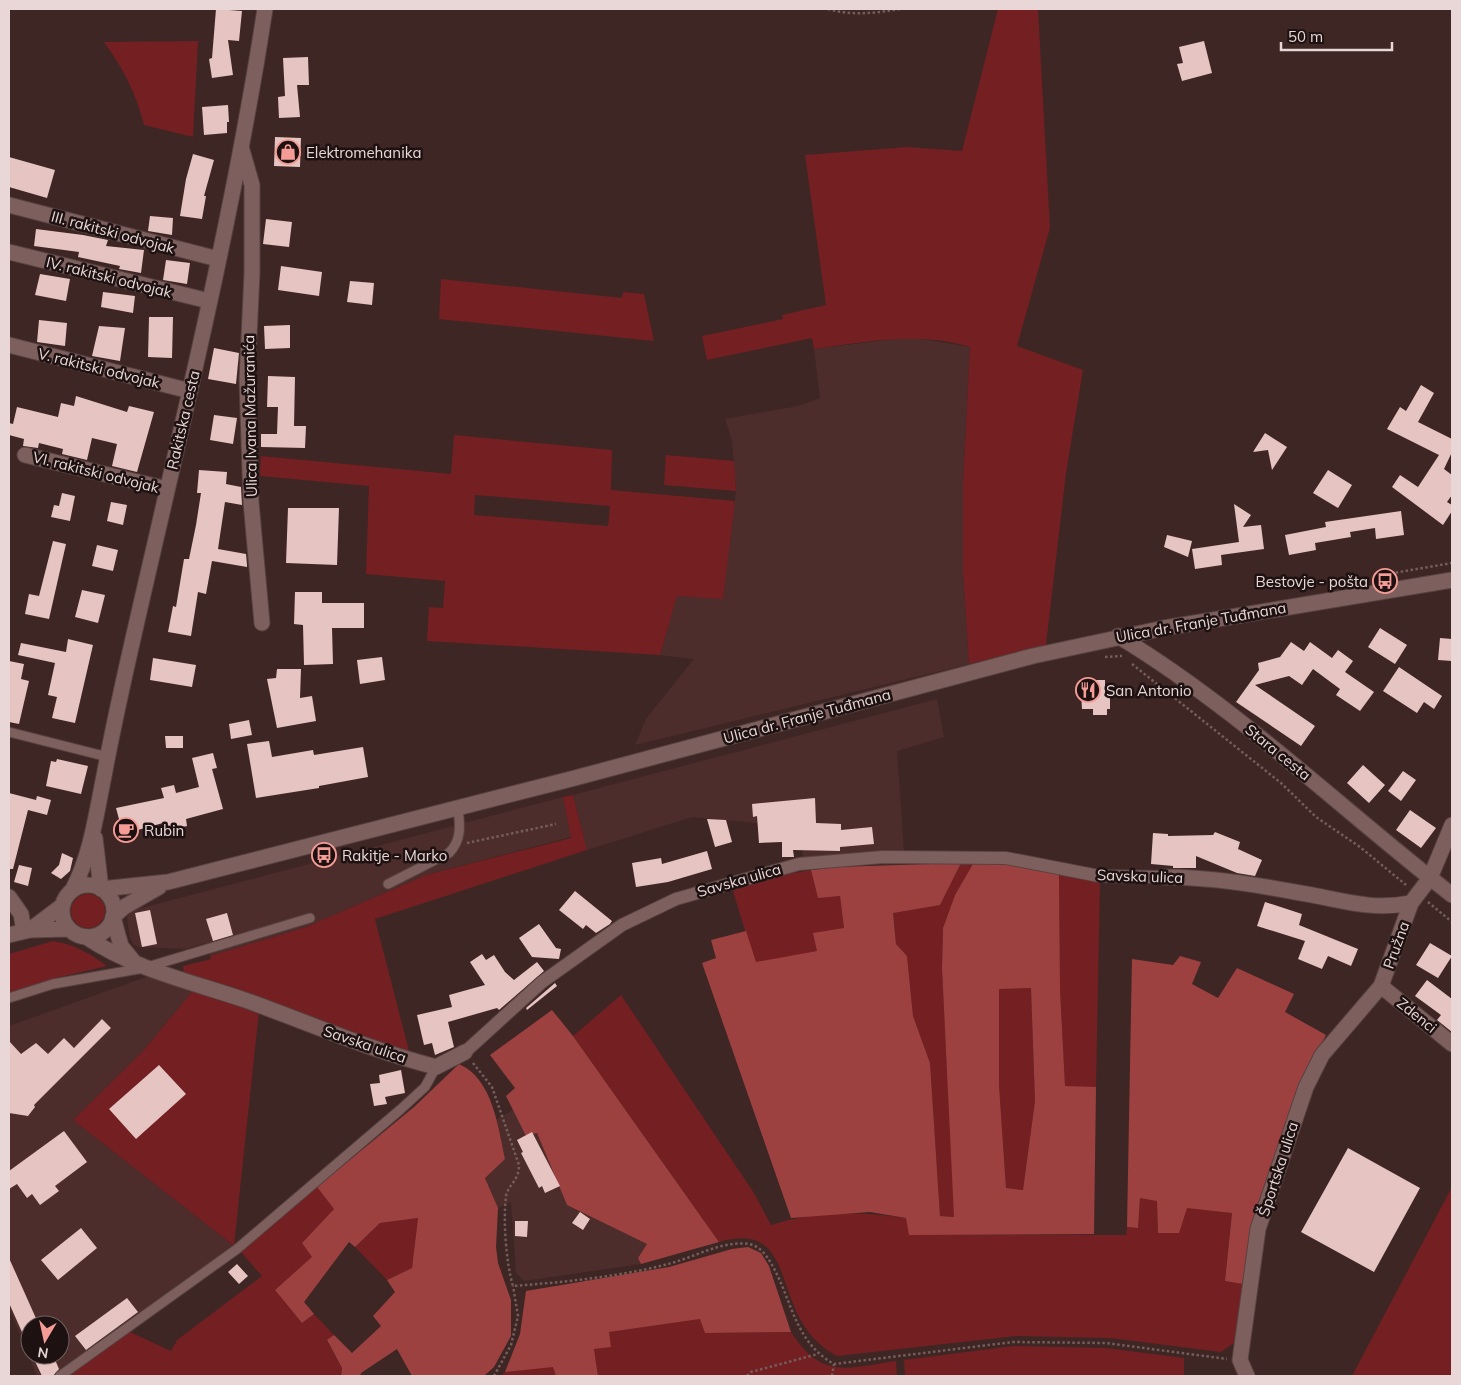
<svg xmlns="http://www.w3.org/2000/svg" width="1461" height="1385" font-family="Mulish,sans-serif">
<style>
.built{fill:#4d2d2b;fill-rule:evenodd}
.green{fill:#741f21;fill-rule:evenodd}
.forest{fill:#9d4140;fill-rule:evenodd}
.building{fill:#e5c4c2}
.lines{fill:none;stroke-linecap:round;stroke-linejoin:round}
.service-casing{stroke:#574241;stroke-width:11}
.pedestrian-casing{stroke:#574241;stroke-width:14}
.minor-casing{stroke:#574241;stroke-width:17}
.secondary-casing{stroke:#574241;stroke-width:17}
.path{stroke:#735e5c;stroke-width:2.5;stroke-dasharray:2.5 2.5;stroke-linecap:butt}
.service{stroke:#7d605e;stroke-width:9}
.pedestrian{stroke:#7d605e;stroke-width:12}
.minor{stroke:#7d605e;stroke-width:15}
.secondary{stroke:#7d605e;stroke-width:15}
.labels{text-anchor:middle;dominant-baseline:central;stroke-width:5;stroke-linejoin:round;paint-order:stroke}
.poi-label{font-size:15px;fill:#e8d7d6;stroke:#1d1211;text-anchor:start}
.street-label{font-size:15px;fill:#e8d7d6;stroke:#1d1211}
</style>
<rect width="100%" height="100%" fill="#3e2624"/>
<path class="built" d="M910 337 970 347 963 484V572L969 664 635 745 646 719 694 659 660 655 677 596 723 598 736 491 732 440 725 419 798 406 820 398 814 349Z
M937 699 944 737 897 751 904 852 803 858 800 827 692 817 587 850 573 795Z
M563 797 571 837 426 875 306 927 210 956 206 943 186 949 139 947 134 945 130 938 127 917 131 912 138 909Z
M146 977 165 979 195 988 143 1051 73 1120 234 1246 53 1376H37L9 1308V1026ZM30 1325H60V1355H30Z
M513 1110 526 1136 537 1133 567 1205 647 1244 638 1258 641 1264 524 1281 516 1273 511 1202 498 1208 485 1177 504 1159 497 1119Z"/>
<path class="green" d="M998 9H1038L1050 228 1017 346 1083 370 1066 473 1046 645 969 664 963 572V484L970 347C917 331 867 342 814 349L812 338 707 360 702 336 783 319 782 315 826 305 805 155 907 147 962 151Z
M198 41 193 137 144 125C136 93 123 68 104 42Z
M441 279 622 298 623 292 644 294 654 341 439 319Z
M454 435 612 450 611 490 735 501 723 599 677 596 660 655 427 641 429 607 443 608 445 581 366 574 369 486 260 476 261 456 451 474ZM475 495 610 506 608 526 474 515Z
M666 455 734 461 736 491 664 485Z
M573 795 587 850 375 919 410 1055 184 974 183 966 211 959 210 956 306 927 426 875 571 838 563 797Z
M974 862 955 895 943 928 942 968 955 1217 940 1216 930 1063 913 1016 907 956 896 944 893 912 940 905 961 863Z
M811 870 818 897 840 896 844 928 817 951 755 963 732 888 771 877Z
M1059 874 1100 883 1096 1087H1065L1060 989Z
M71 911a17 17 0 1 1 34 0a17 17 0 1 1-34 0Z
M53 941C74 944 91 954 107 966L56 978 9 993V954Z
M195 988 259 1011 234 1246 73 1120 143 1051Z
M1031 988 1035 1101 1023 1190 1006 1188 999 1085V989Z
M621 995 754 1193 771 1225C813 1211 862 1211 906 1218L910 1235H1126L1127 1227 1138 1228 1140 1197 1157 1200 1158 1233 1187 1207 1232 1213 1225 1281 1243 1284 1237 1341 1221 1352 1110 1338 1016 1336 837 1356C821 1348 809 1335 800 1319 778 1279 783 1223 719 1242L573 1036Z
M317 1187 334 1209 302 1243 313 1257 275 1290 302 1323 314 1314 334 1335 327 1341 342 1368 341 1376H69L130 1332 171 1351 177 1340 262 1276 240 1251Z
M1452 1187V1376H1352Z
M418 1218 412 1268 387 1280 355 1247 380 1223Z
M700 1319 706 1333 791 1332C822 1380 847 1368 896 1361L897 1376H594L598 1375 594 1348 608 1332Z
M1013 1346 1106 1348 1184 1358V1376H905L904 1360Z
M553 1366 556 1376H500L505 1372Z"/>
<path class="forest" d="M974 862 1006 863 1059 874 1060 989 1065 1086 1096 1087 1094 1234 909 1235 906 1218 870 1212 791 1218 702 963 716 958 711 940 746 931 756 962 817 951 813 933 844 928 840 896 818 898 811 870 837 867 961 863 940 905 893 913 896 944 907 956 913 1016 930 1063 940 1216 954 1217 942 968 943 928 955 895ZM1031 988 1035 1101 1023 1190 1006 1188 999 1085V989Z
M1180 956 1201 962 1192 984 1218 998 1237 968 1294 994 1285 1012 1326 1035 1300 1085 1258 1203 1252 1227 1243 1284 1225 1281 1232 1213 1187 1208 1179 1233H1158L1157 1201 1140 1198 1138 1228 1127 1227 1132 959 1173 965Z
M552 1010 573 1036 719 1242 641 1264 638 1258 647 1244 567 1205 537 1133 526 1136 506 1096 515 1088 490 1055Z
M459 1064C493 1079 498 1127 505 1159L485 1178 498 1208 496 1247 498 1263 511 1300V1336L494 1367 484 1376H412L397 1349 361 1373 360 1376H341L342 1368 327 1340 334 1335 352 1353 381 1326 373 1316 395 1292 387 1280 412 1268 418 1218 380 1223 355 1247 349 1242 304 1302 314 1314 302 1323 275 1290 312 1257 302 1243 334 1209 317 1187 414 1107Z
M748 1247 761 1253 769 1266 791 1332 705 1333 700 1319 609 1332 611 1347 594 1349 598 1376H556L553 1367 505 1372 520 1334 526 1291 669 1267 732 1249Z"/>
<path class="building" d="M216 9 242 11 239 41 228 40 233 75 212 78 209 59 212 58Z
M1204 41 1212 73 1182 81 1177 64 1183 63 1179 47Z
M308 57 309 85H297L300 117 279 118 278 97 285 96 283 58Z
M228 105 229 122H227V133L204 135 202 107Z
M275 137 301 138 300 167 274 166Z
M193 154 214 160 204 196H206L202 219 180 216 186 179Z
M9 157 55 170 47 198 9 187Z
M150 216 173 218 172 235 148 231Z
M266 219 292 222 289 247 263 244Z
M36 229 83 235 108 240 106 246 144 250 141 273 119 269 120 266 78 257 79 252 34 246Z
M166 260 190 263 187 284 163 280Z
M281 266 322 272 319 296 278 290Z
M40 274 70 279 66 301 35 295Z
M350 281 374 283 372 305 347 302Z
M103 292 135 296 133 313 101 307Z
M149 317H173L172 358 148 357Z
M39 320 67 323 65 346 37 342Z
M290 325V348L265 349 264 326Z
M99 326 125 328 120 361 92 356Z
M214 348 239 353 236 384 208 379Z
M268 376 295 377 294 426H306L305 448 261 447V434H277L278 407H267Z
M1421 385 1434 393 1418 422 1452 439V452L1444 469 1452 475V495L1447 502 1452 505V511L1443 525 1392 487 1400 475 1418 487 1439 455 1387 429 1400 407 1406 411Z
M76 396 127 412 129 406 154 412 137 472 112 466 117 444 92 438 87 460 62 454 63 449 39 443 38 448 23 446 24 439 9 435V423L13 424 17 407 58 417 61 403 74 406Z
M214 415 237 418 233 444 210 440Z
M1265 433 1287 447 1272 470 1268 450 1253 452Z
M199 470 227 472 226 484 241 487 242 505 225 502 218 549 246 554 247 565V567L212 561 206 594 198 592 191 636 168 632 173 606 176 607 184 559H189L196 525 201 493H197Z
M1328 470 1352 485 1338 508 1313 493Z
M62 493 75 496 70 521 51 517 54 505 59 506Z
M111 502 127 505 123 525 107 521Z
M1234 504 1251 515 1243 527 1261 525 1264 549 1221 555 1222 565 1195 569 1192 549 1239 542Z
M288 508H339L337 565 286 563Z
M1401 511 1404 535 1376 539 1375 528 1350 532 1351 537 1315 543 1316 550 1289 555 1285 535 1326 527 1325 522Z
M1167 535 1192 541 1188 557 1164 547Z
M53 541 66 544 49 619 25 614 29 594 39 596Z
M97 545 118 550 113 571 92 566Z
M82 590 105 595 98 623 75 617Z
M295 592H322V603H364V628H332L333 664 304 665 303 625 294 624Z
M1380 628 1407 645 1395 664 1368 647Z
M1440 638 1452 639V661L1438 660Z
M68 639 93 645 75 723 52 718 57 697 48 695 55 663 18 655 21 643 66 652Z
M1291 642 1304 651 1310 642 1332 658 1338 650 1353 661 1345 672 1374 692 1360 711 1336 695 1340 689 1313 669 1302 685 1289 676 1255 685 1315 726 1301 746 1236 702 1259 670 1258 663 1280 657Z
M382 657 385 680 360 684 357 660Z
M153 658 196 665 192 687 150 680Z
M9 661 24 664 21 679 29 681 19 724 9 722Z
M1399 667 1442 696 1434 709 1424 702 1417 713 1383 691Z
M277 669H301L300 698 312 696 316 721 277 728 267 679 276 678Z
M1086 680H1105V693H1110V709H1107V715H1093V709H1082L1081 693H1086Z
M249 720 252 735 231 739 229 724Z
M165 736H183V748H166Z
M269 741 272 757 313 750 314 755 363 747 368 777 319 786V788L256 798 247 744Z
M213 753 217 768 212 769 223 809 186 819 187 826 165 831 163 823 123 834 116 808 164 798 161 788 174 785 176 793 199 787 192 758Z
M57 759 88 766 81 794 46 786 51 761 56 762Z
M1363 765 1385 785 1369 803 1347 783Z
M1403 771 1416 780 1401 801 1388 791Z
M9 793 36 800 37 796 51 800 47 815 28 810 13 869H9Z
M815 798 816 823 841 824V830L872 827 874 844 840 847V851L793 850 794 857H782V842L759 843 757 816 753 817 752 804Z
M1410 810 1436 828 1421 848 1396 830Z
M707 819 726 820 732 842 715 847Z
M1215 832 1240 842 1238 849 1262 860 1255 876 1237 873 1196 856V868H1173V866L1151 864 1153 833 1168 834V836L1213 835Z
M707 851 712 869 668 882 636 887 632 863 661 858 662 864Z
M62 853 73 858 70 871 61 879 51 873 59 865Z
M19 865 32 868 28 886 14 882Z
M575 891 612 921 610 924 596 933 586 925 583 929 559 910Z
M1265 902 1302 914 1299 925 1358 949 1351 966 1328 956 1322 969 1298 959 1305 941 1257 926Z
M150 910 157 944 142 947 135 913Z
M227 913 233 935 213 941 206 919Z
M539 924 556 948 561 949 559 959 532 957 519 938Z
M1430 943 1452 956 1438 978 1416 965Z
M482 954 486 960 494 955 505 972 514 980 537 962 544 971 499 1010 497 1008 448 1022 454 1047 435 1055 432 1043 424 1045 417 1015 452 1007 449 995 485 985 470 962Z
M1427 980 1452 999V1032L1437 1020 1441 1015 1415 996Z
M555 983 557 986 527 1010 526 1008Z
M102 1019 111 1028 34 1105 35 1107 28 1116 9 1113V1041L21 1054 36 1043 48 1054 64 1038 74 1048Z
M159 1065 186 1094 136 1139 109 1109Z
M401 1070 405 1093 385 1097 387 1104 374 1106 370 1084 380 1083 379 1075Z
M64 1131 87 1162 55 1186 59 1191 40 1205 32 1194 27 1198 17 1184 9 1189V1171Z
M532 1132 560 1186 545 1193 542 1186 539 1188 521 1153 523 1152 517 1140Z
M1348 1148 1420 1188 1374 1272 1301 1232Z
M580 1212 590 1219 583 1230 572 1223Z
M515 1221H528L527 1237 515 1236Z
M81 1228 97 1248 58 1280 41 1260Z
M9 1258 39 1325H30V1350L9 1303Z
M237 1264 248 1276 239 1284 228 1272Z
M127 1298 138 1312 86 1350 75 1336Z
M32 1355H53L59 1369 53 1376H42Z"/>
<g class="lines">
<defs>
<path id="service" d="M9 732 108 757
M388 884 449 853C462 840 460 825 458 808
M9 998 53 984 144 968 310 918
M60 1376 237 1249 401 1109 425 1087 436 1067"/>
<path id="pedestrian" d="M465 1052 542 982 622 925 676 899 799 864 883 857 1006 858 1099 876 1163 877"/>
<path id="minor" d="M242 150 252 185V273L247 380 251 502 262 623
M9 205 218 259
M9 252 209 301
M9 345 190 391
M25 455 167 489
M1163 877C1214 877 1263 886 1312 895 1349 902 1373 910 1411 903
M9 897 21 914 24 931
M113 917 121 946 134 962
M86 937C136 970 189 981 245 1000 309 1023 370 1050 436 1067L465 1052
M1381 986 1452 1044
M1247 1376 1240 1360 1258 1229 1306 1087 1322 1055 1381 986 1411 903 1430 878 1452 825"/>
<path id="secondary" d="M1118 636C1239 709 1341 809 1452 895
M95 838 101 889
M62 911a26 26 0 1 1 52 0a26 26 0 1 1-52 0Z
M73 889C91 854 96 815 104 776 113 727 124 678 135 630 182 424 233 218 265 9
M101 889 168 882 571 779 1033 656 1164 628 1452 580
M113 917 124 907 159 887
M30 930 63 905
M9 935 30 930 69 929"/>
</defs>
<use href="#service" class="service-casing"/>
<use href="#pedestrian" class="pedestrian-casing"/>
<use href="#minor" class="minor-casing"/>
<use href="#secondary" class="secondary-casing"/>
<path class="path" d="M828 9C852 16 876 13 900 9
M1376 576 1452 563
M1105 657 1122 656
M1132 664 1281 783 1316 817 1360 847 1406 885
M467 843 556 824
M374 863 421 853
M1428 902 1452 922
M473 1063 492 1087 519 1165C519 1181 508 1185 506 1196 503 1220 506 1263 513 1286 564 1282 619 1277 668 1264 693 1258 722 1240 749 1244 756 1245 763 1251 767 1257 792 1293 791 1340 834 1364L1013 1342 1106 1343 1227 1359
M494 1376 511 1345 518 1316 513 1286
M747 1376 751 1372 818 1354
M832 1376 834 1364"/>
<use href="#service" class="service"/>
<use href="#pedestrian" class="pedestrian"/>
<use href="#minor" class="minor"/>
<use href="#secondary" class="secondary"/>
</g>
<defs>
<symbol id="shop-ring" viewBox="-11 -11 22 22"><circle r="9.5" fill="#1d1211" stroke="#f59c96" stroke-width="1.5"/><path d="M-5-2.5h2.3a2.7 3.5 0 0 1 5.4 0H5L5.5 6h-11ZM-1.5-2.5h3a1.5 2.3 0 0 0-3 0Z" fill="#f59c96"/></symbol>
<symbol id="bus-ring" viewBox="-11 -11 22 22"><circle r="9.5" fill="#1d1211" stroke="#f59c96" stroke-width="1.5"/><path d="M-5-6H5V4H4V6H2V4H-2V6H-4V4H-5ZM-3.5-4V0h7V-4ZM-3.5 1.2v1.5H-2V1.2ZM2 1.2v1.5H3.5V1.2Z" fill="#f59c96"/></symbol>
<symbol id="restaurant-ring" viewBox="-11 -11 22 22"><circle r="9.5" fill="#1d1211" stroke="#f59c96" stroke-width="1.5"/><path d="M-5-6h1v4h1v-4h1v4h1v-4h1v5L-1.5 .5V6h-2V.5L-5-1ZM5-6V6H3V1.5H1.5Q1.5-4 5-6Z" fill="#f59c96"/></symbol>
<symbol id="cafe-ring" viewBox="-11 -11 22 22"><circle r="9.5" fill="#1d1211" stroke="#f59c96" stroke-width="1.5"/><path d="M-5.5-4.5H6V0H3Q3 3.5 0 3.5H-2.5Q-5.5 3.5-5.5 0ZM3-3.2v2h1.7v-2ZM-6 4.5H4V6H-6Z" fill="#f59c96"/></symbol>
</defs>
<g fill-rule="evenodd">
<use href="#shop-ring" x="274" y="138" width="28" height="28"/>
<use href="#bus-ring" x="1371" y="567" width="28" height="28"/>
<use href="#restaurant-ring" x="1074" y="676" width="28" height="28"/>
<use href="#cafe-ring" x="112" y="816" width="28" height="28"/>
<use href="#bus-ring" x="310" y="841" width="28" height="28"/>
</g>
<g class="labels">
<g class="poi-label">
<text x="306" y="152">Elektromehanika</text>
<text x="1368" y="581" text-anchor="end">Bestovje - pošta</text>
<text x="1106" y="690">San Antonio</text>
<text x="144" y="830">Rubin</text>
<text x="342" y="855">Rakitje - Marko</text>
</g>
<g class="street-label">
<text transform="translate(113 232) rotate(15)">III. rakitski odvojak</text>
<text transform="translate(109 277) rotate(14)">IV. rakitski odvojak</text>
<text transform="translate(99 368) rotate(14)">V. rakitski odvojak</text>
<text transform="translate(250 416) rotate(-91)">Ulica Ivana Mažuranića</text>
<text transform="translate(183 420) rotate(-77)">Rakitska cesta</text>
<text transform="translate(96 472) rotate(14)">VI. rakitski odvojak</text>
<text transform="translate(1201 622) rotate(-10)">Ulica dr. Franje Tuđmana</text>
<text transform="translate(807 716) rotate(-15)">Ulica dr. Franje Tuđmana</text>
<text transform="translate(1278 752) rotate(39)">Stara cesta</text>
<text transform="translate(1140 876) rotate(2)">Savska ulica</text>
<text transform="translate(739 880) rotate(-16)">Savska ulica</text>
<text transform="translate(1396 945) rotate(-70)">Pružna</text>
<text transform="translate(1417 1015) rotate(39)">Zdenci</text>
<text transform="translate(365 1044) rotate(19)">Savska ulica</text>
<text transform="translate(1278 1169) rotate(-72)">Športska ulica</text>
</g>
</g>
<rect width="1461" height="1385" fill="none" stroke="#e8d7d6" stroke-width="20"/>
<g transform="translate(45 1340) rotate(189)"><circle r="24" fill="#1d1211" stroke="#6e6160"/>
<path d="M0-4L9 19L0 12L-9 19Z" fill="#f59c96"/>
<text y="-8" font-size="14" font-weight="bold" text-anchor="middle" fill="#e8d7d6">N</text>
</g>
<path d="M1281 42v8h111v-8" fill="none" stroke="#e8d7d6" stroke-width="2.5"/>
<text x="1288" y="42" font-size="15" fill="#e8d7d6" stroke="#1d1211" stroke-width="4" paint-order="stroke">50 m</text>
</svg>
